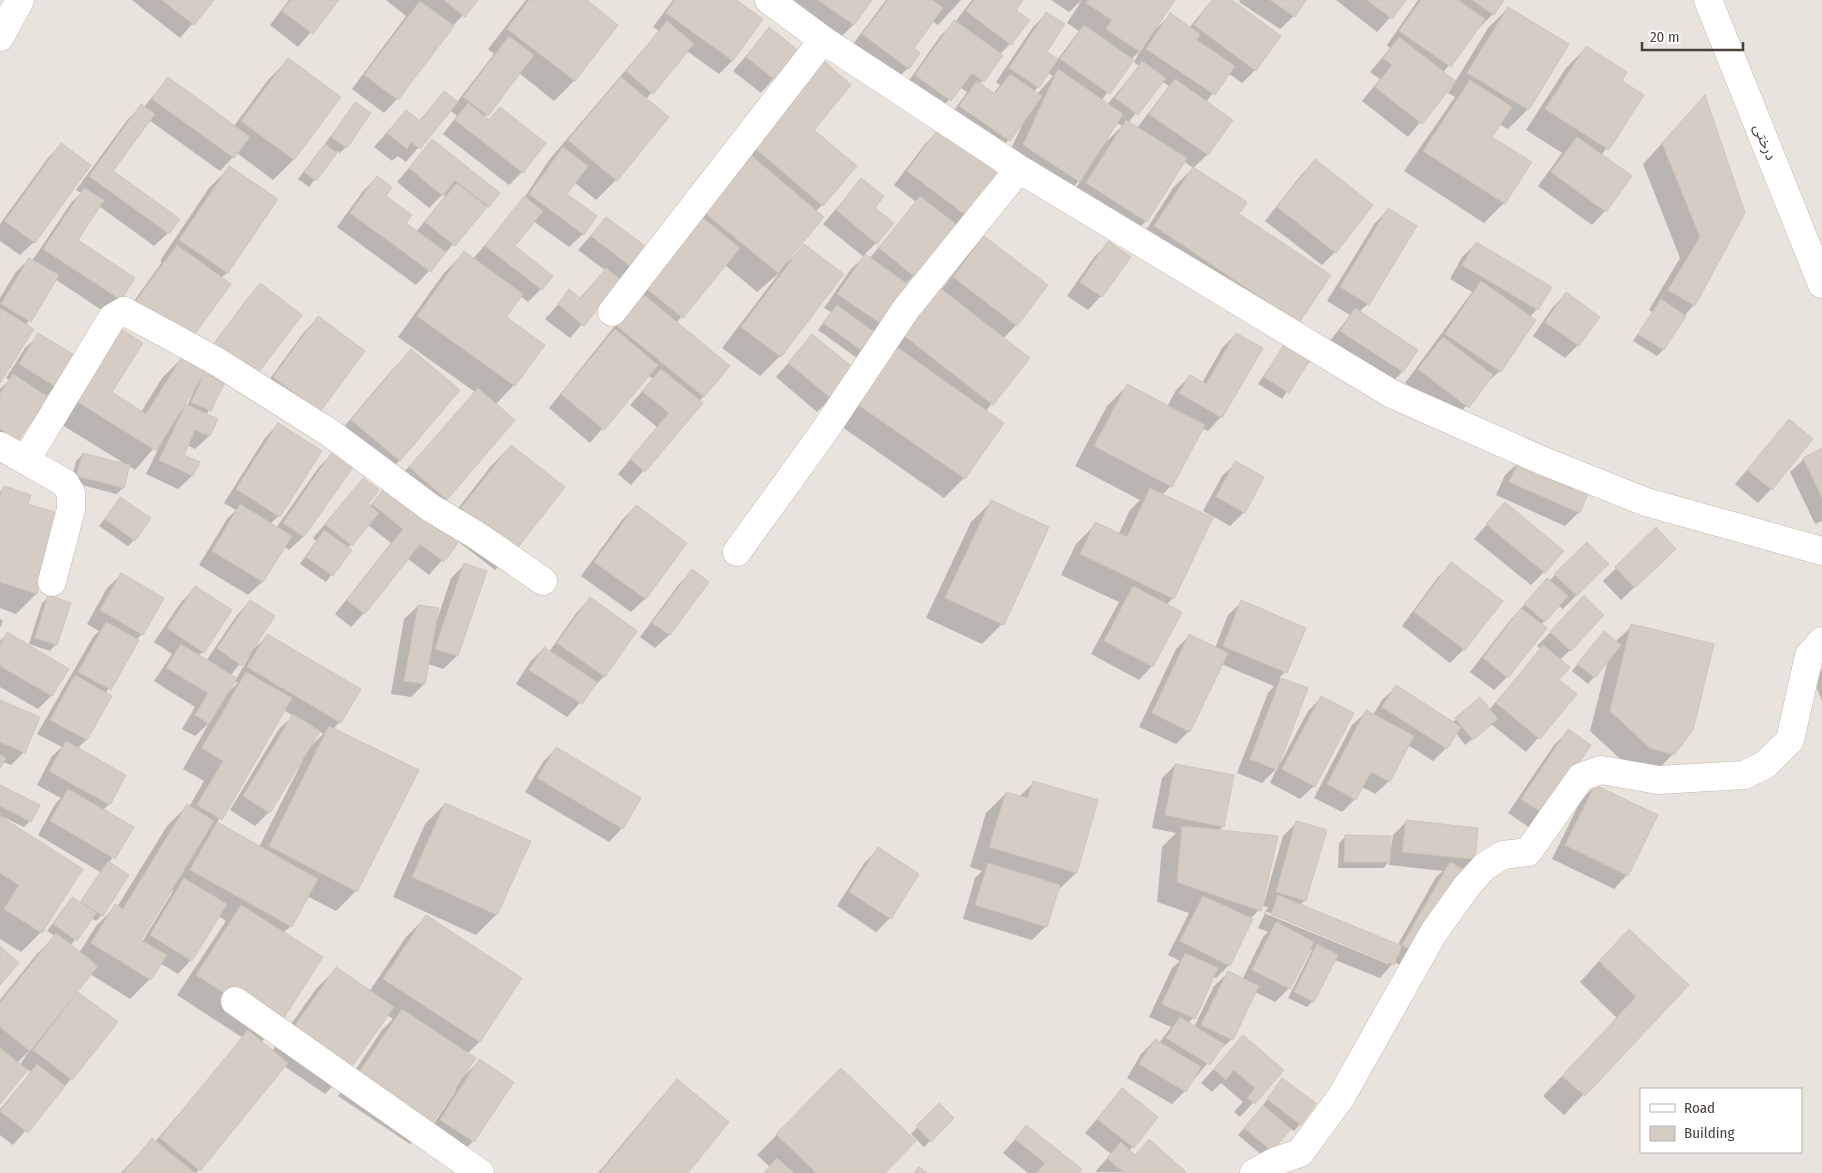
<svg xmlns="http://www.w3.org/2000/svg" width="1822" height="1173" font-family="'Fira Sans Condensed','Noto Sans Arabic',sans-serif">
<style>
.residential{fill:#e8e3dc;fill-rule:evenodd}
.shadow{fill:#0003;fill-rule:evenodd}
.building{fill:#d5cdc4;stroke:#cfc4b8}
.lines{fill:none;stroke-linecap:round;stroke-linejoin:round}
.minor-casing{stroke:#c0b9b0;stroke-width:29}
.tertiary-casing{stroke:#c0b9b0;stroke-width:29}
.minor{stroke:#fff;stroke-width:28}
.tertiary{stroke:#fff;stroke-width:28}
.labels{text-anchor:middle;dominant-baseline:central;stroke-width:5;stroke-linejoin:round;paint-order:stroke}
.street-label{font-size:15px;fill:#49423b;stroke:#fff}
</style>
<rect width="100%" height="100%" fill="#f5f2ed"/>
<path class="residential" d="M0 0H1822V1173H0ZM1641 1089H1801V1152H1641Z"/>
<path class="shadow" d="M132 0H213L180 38Z
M289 0H338L298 47 270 25Z
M386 0H477L448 31 397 99 384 113 352 89 406 16Z
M526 0H585L617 25 574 81 554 101 519 73 484 118 488 121 500 109 522 172 509 185 443 134 457 116 450 110 406 162 398 156 392 161 374 147 406 111 419 121 444 92 457 102 494 54 488 49Z
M673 0H734L762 20 732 61 719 74 687 51 646 99 667 117 616 180 596 200 574 182 565 194 583 234 569 247 533 221 513 247 541 289 528 302 520 296 505 318 543 346 514 385 495 405 446 499 426 519 457 543 429 575 407 558 364 613 351 627 335 614 391 543 368 525 348 548 350 550 326 582 300 564 316 541 313 538 363 479 366 504 369 507 386 488H390L475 392 398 337 444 273 464 253 473 259 524 198 549 160 659 31 653 27Z
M756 0H870L853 25 833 45 777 15Z
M886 0H961L938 25 932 21 912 48 908 68 895 81 850 48Z
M972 0H1021L1014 10 1010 44 1000 54 980 84 993 94 1000 85 996 82 1033 27 1047 13 1045 52 1057 60 1079 31 1067 23 1082 0H1174L1154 31 1170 15 1189 28 1212 0H1230L1255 70 1242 83 1228 73 1206 102 1231 120 1207 155 1193 168 1184 161 1146 221 1126 241 1067 204 1082 178 1059 201 1003 166 1023 123 996 154 947 120 967 92 960 87 937 113 903 89 941 35 955 22ZM1141 49 1134 62 1131 60ZM1132 61 1139 66 1107 105 1101 101ZM1048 73 1053 76 1037 94 1034 92ZM1161 81 1169 86 1137 128 1129 122ZM1116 122 1122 126 1104 144Z
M1051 0H1082L1069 12Z
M1240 0H1304L1294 16 1280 29 1239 2Z
M1336 0H1406L1377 32Z
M1418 0H1502L1493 14 1480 27 1478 26 1443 73 1455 82 1488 28 1508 8 1528 109 1508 129 1499 124 1491 137 1530 163 1504 203 1484 223 1404 171 1455 97 1448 93 1453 86 1451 85 1408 137 1362 101 1380 79 1370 72 1390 48 1387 45Z
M769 29 797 51 761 93 733 71Z
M1586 48 1620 81 1642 96 1601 156 1605 211 1592 225 1538 186 1562 153 1526 130 1566 68Z
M288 60 339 97 293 160 273 180 237 153 220 171 149 120 112 172 168 233 154 246 99 206 76 240 120 299 106 313 55 279 26 325 0 381V298L15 273 29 259 32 261 71 203 81 193 76 190 128 119 142 106 144 107 168 78 234 126 268 80Z
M803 82 812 130 822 205 816 211 785 262 787 263 804 246 780 356 760 376 722 348 780 272 757 292 725 265 676 323 704 396 699 401 701 403 631 485 618 474 657 427 630 405 653 379 648 375 590 443 549 408 739 171 732 166Z
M1704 98 1744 213 1694 305 1684 316 1663 350 1657 356 1633 341 1652 312 1649 310 1680 258 1643 164Z
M355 104 346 147 340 153 337 151 309 187 298 179Z
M938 131 967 216 906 284 863 351 857 358 818 330 831 312 824 308 851 269 864 257 823 224 861 180 873 208 876 243 864 255 869 259 916 202 894 185 925 144Z
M432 141 488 206 416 285 337 227 363 191 377 177 384 196 405 223 416 232 445 196 443 194 429 208 397 182Z
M61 145 34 242 20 255 0 241V224L48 158Z
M1315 161 1335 252 1322 265 1265 221 1301 175Z
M229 168 276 199 227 273 221 278 124 315 162 262 160 261 209 188Z
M1193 168 1298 322 1278 342 1135 247 1173 188Z
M1388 210 1368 304 1359 312 1416 350 1402 372 1389 385 1327 345 1350 315 1327 301 1375 223Z
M606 218 647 250 570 338 545 319 570 291 579 299 605 270 578 250Z
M984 238 1047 285 1016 325 1003 339 1028 358 986 411 964 478 944 498 838 424 879 352 941 290 971 251Z
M1109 243 1101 296 1088 310 1067 296 1095 256Z
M1476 244 1537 309 1530 317 1535 320 1500 371 1485 384 1454 420 1405 383 1472 292 1450 279 1462 257Z
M260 285 300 315 202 359 247 299Z
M1566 294 1578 345 1565 358 1533 336 1552 308Z
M318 318 319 411 261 391 304 332Z
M1236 334 1221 417 1208 431 1202 428 1171 486 1162 495 1173 598 1166 605 1152 666 1139 680 1091 654 1119 602 1061 575 1076 544 1096 524 1118 535 1130 510 1140 500 1075 466 1107 406 1127 386 1167 407 1176 390 1190 376 1202 383 1222 348Z
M39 335 55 386 0 452V389L9 380 6 378 25 348Z
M812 336 831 398 817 412 776 377Z
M1286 343 1310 357 1282 399 1258 384Z
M98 349 110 393 141 412 162 378 182 358 200 379 205 374 223 383 206 415 216 420 209 436 195 449 187 445 182 455 198 463 192 476 178 489 146 474 161 443 159 442 135 470 129 466 123 488 116 494 71 482 76 461 83 454 127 465 54 420ZM192 390 194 391 187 406 180 411Z
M411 351 458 390 399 461 379 481 332 441 391 371Z
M1789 421 1771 489 1758 503 1735 484Z
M278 424 279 516 270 524 276 528 319 467 332 454 351 467 303 537 289 550 284 546 262 582 248 595 199 565 227 519 236 510 224 503 265 438Z
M511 446 515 550 495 570 442 529 491 466Z
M1822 450V521L1815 524 1790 472 1804 459Z
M1519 462 1579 512 1565 526 1496 495 1505 475Z
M1236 463 1244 512 1230 526 1203 511 1222 476Z
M4 487 26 504 36 594 16 614 0 608V492Z
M121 498 134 540 128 546 99 526Z
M991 502 1047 527 1002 624 982 644 926 618 971 522Z
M1505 504 1544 572 1531 585 1474 539Z
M636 506 686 543 645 599 631 612 581 576 622 520Z
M1656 529 1675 549 1621 600 1603 581Z
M1587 543 1607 564 1563 609 1558 605 1541 625 1507 677 1494 690 1470 672 1508 623 1541 586 1549 581Z
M465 564 457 656 443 669 428 664 424 684 411 697 391 694 404 619 418 606 437 620 451 578Z
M1452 564 1501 601 1464 649 1450 663 1402 626 1438 577Z
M692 571 708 582 669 635 655 648 640 637 679 584Z
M121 575 142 634 136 640 106 693 110 696 86 740 77 749 125 776 109 804 103 810 132 827 109 863 102 915 96 921 91 918 70 946 79 953 96 926 116 906 117 907 167 826 187 806 189 807 204 781 183 769 209 723 195 736 182 729 195 707 154 681 172 654 154 642 182 601 195 588 203 652 198 656 206 661 237 615 250 601 251 651 268 636 340 722 333 729 356 891 336 911 307 896 291 926 283 933 277 1027 261 1042 272 1051 316 989 336 969 369 992 406 937 426 917 520 978 479 1042 467 1054 463 1077 479 1061 473 1141 460 1155 427 1134 456 1090 454 1089 430 1124 410 1144 338 1096 382 1030 393 1019 387 1015 345 1074 325 1094 284 1066 196 1173H121L152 1140 155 1142 243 1038 177 995 226 921 218 916 191 960 178 974 160 963 150 979 130 999 90 974 68 1002 69 1003 79 994 71 1079 13 1145 0 1135V1109L31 1072 27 1069 0 1102V1000L36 955 55 936 47 931 66 905 72 899 79 904 100 872 38 835 55 804 61 798 37 785 52 756 62 747 37 734 93 637 99 631 87 624 107 588ZM250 651 252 652 236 679 230 676ZM234 681 238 683 229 691ZM284 710 293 716 279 729 230 810 255 826 269 812 302 759 303 760 259 847 217 823ZM319 731 323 734 311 746ZM170 890 173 891 142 942 140 940ZM29 1051 20 1065 17 1063Z
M49 597 56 644 50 651 29 644 42 603Z
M590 599 604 676 567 717 516 684 530 662 544 648 549 652 577 612Z
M1242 602 1285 672 1279 678 1307 689 1278 764H1280L1308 711 1321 698 1314 786 1300 799 1270 783 1277 768 1262 783 1237 773 1268 693 1274 686 1221 664 1189 731 1176 744 1139 727 1176 649 1189 636 1215 648 1228 615Z
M1571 611 1570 650 1560 660 1557 680 1575 695 1526 752 1491 724 1465 745 1456 733 1446 748 1433 761 1408 745 1389 781 1375 794 1362 787 1355 799 1342 812 1314 798 1352 725 1366 712 1373 715 1382 700 1396 687 1452 723 1479 699 1489 710 1541 649 1537 646Z
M0 619 3 621 0 628Z
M1632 626 1673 754 1653 774 1630 768 1590 731 1608 660 1588 684 1572 671 1598 639 1615 642Z
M7 634 67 669 51 696 38 709 0 687V641Z
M1822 670V701L1813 679Z
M0 702 24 752 11 765 3 762 0 767Z
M1568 731 1544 814 1530 828 1508 813 1554 745Z
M556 748 622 828 609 842 525 792 543 762Z
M1175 765 1223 826 1218 831 1259 910 1250 919 1229 965 1216 978 1212 977 1193 1018 1188 1023 1194 1027 1214 986 1228 973 1242 980 1263 937 1268 932 1258 928 1268 907 1263 906 1283 836 1297 822 1325 831 1304 901 1300 905 1397 946 1436 877 1443 871 1389 865 1390 861 1383 868H1338L1339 843 1346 836 1391 850 1393 835 1407 821 1474 859 1462 871 1401 966 1394 962 1380 978 1335 960 1313 1001 1307 1007 1288 998 1312 950 1309 949 1289 988 1275 1002 1255 992 1232 1039 1217 1052 1195 1078 1194 1077 1185 1091 1172 1104 1127 1078 1141 1054 1155 1040 1159 1043 1171 1027 1149 1017 1172 968 1180 961 1168 955 1189 913 1157 902 1162 847 1176 833 1152 828 1162 778ZM1265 911 1388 962V964L1264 913Z
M1034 782 1097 801 1076 873 1056 892 1046 926 1032 940 963 919 975 878 982 871 970 867 986 813 1006 793 1019 797Z
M1595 786 1627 875 1614 889 1552 859 1581 800Z
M0 787 30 821 24 827 3 817 2 819 81 870 41 932 21 952 0 939Z
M445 804 529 841 496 915 476 935 393 897 425 824Z
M878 849 890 918 876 932 837 906 865 862Z
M1609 950 1687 985 1564 1115 1543 1096 1617 1018 1580 982Z
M1243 1037 1283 1070 1240 1117 1234 1112 1243 1102 1221 1083 1212 1092 1201 1083Z
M678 1081 686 1173H598L658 1101Z
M1276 1086 1300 1124 1294 1131 1290 1128 1264 1157 1238 1135 1262 1107Z
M1122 1089 1157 1117 1129 1151 1134 1156 1185 1173 1095 1172 1111 1154 1085 1133Z
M821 1090 883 1173H764L770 1167 757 1155Z
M939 1105 953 1118 924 1147 911 1134Z
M1026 1127 1078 1173H1028L1003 1153Z"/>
<path class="building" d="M162 0H214L194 25Z
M291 0H339L313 34 282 11Z
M444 0H478L465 17Z
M529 0H587L618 25 575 81 507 29Z
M675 0H736L763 19 733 61 666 13Z
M818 0H872L854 25Z
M888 0H932L943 8 914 48 920 53 909 69 862 34Z
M974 0H1023L1016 10 1030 20 1011 45 966 11Z
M1088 0H1175L1140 52 1106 29 1112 20 1086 3Z
M1212 0H1232L1281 36 1256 71 1194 25Z
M1270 0H1306L1295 17Z
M1367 0H1406L1392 19Z
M1421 0H1458L1485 19 1451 67 1399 31Z
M1472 0H1504L1494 15Z
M420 1 454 26 398 100 364 75Z
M1508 7 1569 44 1529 110 1467 73Z
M1046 12 1065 24 1047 52 1058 59 1039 88 1009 68Z
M1170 13 1200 34 1197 40 1235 66 1215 95 1146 49Z
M954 20 1003 55 984 82 972 73 951 101 915 75Z
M667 21 694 44 653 94 626 71Z
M1084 25 1134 60 1110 94 1060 59Z
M769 27 799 51 775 80 746 57Z
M509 36 534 55 488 116 463 97Z
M1399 37 1456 81 1422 124 1375 87 1392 65 1383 58Z
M1586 46 1627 72 1622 81 1644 95 1609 150 1545 109Z
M288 58 341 97 294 160 241 121Z
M823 60 851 85 814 130 857 166 823 206 751 145Z
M1142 61 1166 78 1138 115 1115 98Z
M1058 69 1123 114 1080 182 1023 145Z
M1010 74 1042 96 1010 141 959 106 977 81 995 94Z
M168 77 250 137 234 158 152 99Z
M621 77 669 117 617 181 568 140Z
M1175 79 1233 120 1208 155 1149 114Z
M1470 80 1512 107 1492 137 1532 162 1505 204 1423 151Z
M444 91 458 102 420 149 411 142 407 149 387 133 406 110 420 121Z
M1705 95 1745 213 1695 306 1668 290 1700 237 1662 143Z
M355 102 371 113 347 148 331 137Z
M468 103 489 120 500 107 546 143 523 173 455 120Z
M141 104 155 114 113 171 180 219 169 234 89 176Z
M1126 120 1187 158 1147 222 1086 183Z
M938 129 999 175 968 217 907 171Z
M1577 137 1632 176 1606 212 1551 172Z
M432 139 500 193 489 207 455 180 443 196 409 168Z
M61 143 91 165 35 243 5 221Z
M325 144 337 153 316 181 304 172Z
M563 147 588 166 567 194 597 216 584 235 529 194Z
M752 156 824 217 778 273 705 213Z
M1315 159 1373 205 1336 253 1277 207Z
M229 166 278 199 228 273 179 240Z
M1193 167 1247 202 1239 214 1331 275 1299 323 1154 226Z
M377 176 392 187 386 196 412 215 406 223 446 252 431 272 350 213Z
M861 178 884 196 875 208 894 223 877 244 836 210Z
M457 183 487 207 455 246 425 222Z
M84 188 104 200 78 240 135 278 121 300 43 249Z
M524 196 543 211 515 246 553 276 542 290 485 246Z
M920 196 957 225 915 277 879 248Z
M1388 208 1417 226 1369 305 1340 287Z
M606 217 649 249 634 269 591 236Z
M703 218 740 248 683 318 646 288Z
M984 236 1048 285 1017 326 953 277Z
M1108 241 1131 257 1102 297 1080 282Z
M1476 242 1552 287 1538 310 1462 265Z
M804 244 844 274 781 357 741 327Z
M177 245 231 284 190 341 136 301Z
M464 251 523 294 506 317 545 345 515 386 417 316Z
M865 254 910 286 883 325 837 294Z
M29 258 59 275 31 322 1 304Z
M606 268 621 280 584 326 558 304 569 289 581 299Z
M1481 281 1536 320 1501 372 1445 334Z
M260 283 302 315 256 376 214 344Z
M935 284 1030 358 993 405 898 331Z
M1566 292 1600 317 1579 346 1545 322Z
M643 294 730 366 704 397 617 326Z
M1661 299 1686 316 1664 350 1638 334Z
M837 305 877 334 864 352 823 323Z
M0 308 34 329 0 383Z
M1355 308 1418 350 1403 372 1340 331Z
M318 316 365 351 320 412 273 377Z
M118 327 143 343 112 392 146 414 182 357 206 371 156 451 73 399Z
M615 329 658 365 604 430 561 394Z
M38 333 76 356 56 387 19 364Z
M1236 333 1263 348 1222 418 1179 393 1190 375 1206 384Z
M812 334 856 370 832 399 788 363Z
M1443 337 1493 375 1469 408 1418 369Z
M1286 341 1312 357 1289 393 1264 377Z
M897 347 1004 423 965 479 857 404Z
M411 349 460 390 400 461 351 420Z
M661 369 703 403 645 472 630 459 669 413 642 391Z
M205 373 225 382 211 411 191 402Z
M13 374 48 397 18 441 0 429V394Z
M1127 384 1205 425 1172 487 1094 446Z
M478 388 515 420 447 500 409 467Z
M186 404 218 419 210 436 195 430 184 455 200 462 193 476 159 460Z
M1789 419 1813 439 1772 490 1747 470Z
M278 423 322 451 280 517 236 489Z
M511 445 565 487 516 550 461 508Z
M1822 448V497L1803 458Z
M332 452 353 467 304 537 283 523Z
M83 453 130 465 124 488 76 476Z
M1519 460 1589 491 1580 513 1509 482Z
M1235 461 1264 477 1245 513 1216 497Z
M363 478 379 490 368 504 379 513 352 546 325 524Z
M4 486 31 495 28 504 63 515 37 594 0 582V495Z
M386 486 458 543 444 562 420 544 365 614 347 600 403 529 372 504Z
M1150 488 1213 518 1174 599 1080 554 1095 522 1127 537Z
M120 497 151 518 135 541 105 519Z
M991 500 1049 527 1004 625 945 598Z
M1505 502 1564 551 1545 573 1486 524Z
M240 504 292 536 263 582 212 551Z
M636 505 687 543 646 599 594 562Z
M1656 527 1676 549 1635 588 1615 567Z
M324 530 352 550 333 576 306 557Z
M1587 542 1609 564 1577 596 1554 574Z
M1451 562 1503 601 1465 650 1414 612Z
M464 563 487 571 458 656 435 649Z
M692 569 709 582 670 635 652 623Z
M121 573 164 598 143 635 100 610Z
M1547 578 1568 596 1545 622 1524 604Z
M195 586 232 610 204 653 167 628Z
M1133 586 1182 612 1153 667 1104 641Z
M48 595 71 603 57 645 35 638Z
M1584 595 1604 615 1571 651 1550 632Z
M590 597 637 631 605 677 557 643Z
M250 600 275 616 242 666 217 648Z
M1241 600 1306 628 1287 673 1223 646Z
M418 605 439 608 425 684 404 681Z
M1521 608 1547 628 1508 678 1483 658Z
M106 622 139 640 111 690 78 672Z
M1631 624 1714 644 1693 730 1674 755 1650 748 1610 711Z
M1604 631 1621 645 1595 678 1577 664Z
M7 632 69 669 52 696 0 666V645Z
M267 634 361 689 341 723 247 667Z
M1189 634 1228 653 1190 732 1152 713Z
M181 644 237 678 209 724 195 715 208 693 166 668Z
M1543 645 1570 667 1559 680 1577 694 1540 739 1496 703Z
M544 647 597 682 582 704 529 670Z
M246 672 292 698 222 820 197 805 223 761 202 748Z
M75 675 112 696 87 740 50 720Z
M1281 678 1308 688 1277 770 1250 759Z
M1396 685 1461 727 1447 749 1382 707Z
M1321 696 1354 713 1315 787 1282 769Z
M1480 697 1498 719 1473 740 1455 718Z
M0 700 40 717 25 753 0 742Z
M1366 710 1414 736 1390 782 1371 772 1356 800 1327 784Z
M293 714 320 731 270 813 243 796Z
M329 726 419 770 357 892 269 846Z
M1568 729 1591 745 1545 815 1521 799Z
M66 741 126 775 110 805 49 771Z
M556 747 641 798 623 829 537 778Z
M0 754 6 758 0 769Z
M1175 764 1234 775 1224 827 1165 815Z
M1033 781 1098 800 1077 873 989 847 1006 792 1028 798Z
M0 785 40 805 31 822 0 806Z
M1595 785 1658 815 1628 876 1565 845Z
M68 789 134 827 115 859 50 821Z
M445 803 531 841 497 915 412 877Z
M187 804 214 821 141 940 167 955 151 980 91 943 115 904 123 909Z
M0 816 83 869 42 933 4 909 19 885 0 873Z
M1406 820 1478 828 1475 859 1402 852Z
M1296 821 1327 830 1306 901 1276 892Z
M217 822 318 879 292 927 190 870Z
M1182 826 1278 836 1261 911 1177 882Z
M1345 835 1391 836 1390 862H1344Z
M878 847 919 874 891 919 849 892Z
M108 861 129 875 103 916 81 902Z
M1450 862 1464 870 1416 953 1402 945Z
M988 863 1060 885 1047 927 975 905Z
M184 878 227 904 192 961 150 935Z
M1278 895 1402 946 1394 965 1271 914Z
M1203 896 1253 919 1230 966 1180 941Z
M72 897 96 913 77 941 53 924Z
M241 905 323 957 278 1027 196 975Z
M426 915 522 978 480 1042 383 979Z
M1276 922 1314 942 1290 989 1252 970Z
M1629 929 1689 985 1585 1096 1562 1076 1636 997 1599 961Z
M56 933 98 966 30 1051 0 1027V1003Z
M1317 944 1338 955 1314 1002 1294 992Z
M0 946 19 963 0 985Z
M1185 953 1218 968 1195 1019 1162 1004Z
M336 967 394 1007 346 1075 288 1035Z
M1228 971 1259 986 1233 1040 1201 1025Z
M78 992 118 1022 72 1080 33 1050Z
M402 1009 476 1058 431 1125 357 1075Z
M1180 1017 1224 1044 1210 1065 1166 1038Z
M248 1030 288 1063 200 1171 160 1138Z
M1243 1035 1284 1070 1255 1104 1247 1098 1255 1088 1234 1070 1226 1080 1214 1069Z
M1155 1039 1201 1067 1186 1092 1139 1064Z
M0 1048 28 1070 0 1104Z
M479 1059 514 1082 474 1142 440 1120Z
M37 1064 65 1086 28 1133 0 1111Z
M841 1068 916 1141 885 1173H816L776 1134Z
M1282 1078 1316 1103 1301 1125 1267 1099Z
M677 1079 729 1122 688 1173H600Z
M1122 1088 1158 1117 1134 1148 1097 1119Z
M939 1103 954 1118 931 1142 916 1126Z
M1263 1105 1291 1129 1272 1151 1244 1128Z
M1026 1125 1082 1169 1079 1173H1037L1045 1163 1015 1139Z
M152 1138 195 1173H123Z
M1149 1139 1187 1173H1124L1107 1158 1121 1142 1135 1155Z
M777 1158 794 1173H764Z
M919 1167 927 1173H914Z"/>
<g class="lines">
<defs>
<path id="minor" d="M769 0 823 40 1019 169 1392 394 1541 460 1646 502 1822 551
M0 37 20 0
M612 312 823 40
M0 446 65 483 71 493V509L52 582
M26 460 112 318 124 311 216 361 330 433 431 508 476 535 543 581
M737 552 823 433 906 309 1019 169
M235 1001 480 1173
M1254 1173 1274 1162 1300 1153 1341 1097 1434 932 1467 886 1485 866 1503 855 1528 852 1581 777 1601 770 1658 780 1744 775 1765 765 1790 740 1809 656 1822 641"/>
<path id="tertiary" d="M1708 0 1822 284"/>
</defs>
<use href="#minor" class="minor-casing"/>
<use href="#tertiary" class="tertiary-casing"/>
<use href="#minor" class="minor"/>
<use href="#tertiary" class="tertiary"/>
</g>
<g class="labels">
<g class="street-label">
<text transform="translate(1765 142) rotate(68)">درختی</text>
</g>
</g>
<rect x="1640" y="1088" width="162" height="65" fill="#ffffff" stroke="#b6b3b1"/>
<rect x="1650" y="1104" width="25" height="8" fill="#ffffff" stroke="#b6b3b1"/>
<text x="1684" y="1113" font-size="15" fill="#49423b">Road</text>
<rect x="1650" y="1126" width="25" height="15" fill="#d5cdc4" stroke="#b6b3b1"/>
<text x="1684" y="1138" font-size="15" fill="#49423b">Building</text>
<path d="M1642 42v8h101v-8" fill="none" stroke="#49423b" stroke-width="2.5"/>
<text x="1650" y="42" font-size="15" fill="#49423b" stroke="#ffffff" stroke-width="4" paint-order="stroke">20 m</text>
</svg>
